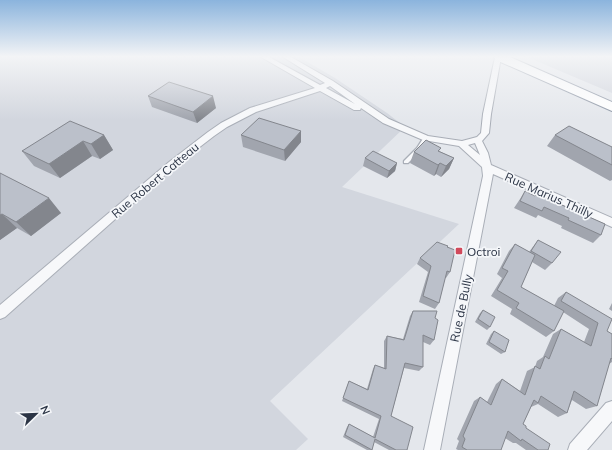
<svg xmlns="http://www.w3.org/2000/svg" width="612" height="450" font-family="Mulish,sans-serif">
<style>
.built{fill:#d2d6de}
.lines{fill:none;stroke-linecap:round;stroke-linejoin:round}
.service-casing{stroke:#a9aeb7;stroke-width:2.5}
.minor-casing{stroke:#a9aeb7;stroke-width:2}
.motorway-casing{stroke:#8b94a3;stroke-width:2}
.service{fill:#f7f8fa;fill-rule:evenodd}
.minor{fill:#f7f8fa;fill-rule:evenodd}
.motorway{fill:#fff;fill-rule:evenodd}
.wall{fill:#a1a5ae}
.shaded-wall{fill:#83868d}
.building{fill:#bbc0ca;stroke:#83868d}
.poi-dot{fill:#d1495b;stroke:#f4f6f9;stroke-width:1.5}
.labels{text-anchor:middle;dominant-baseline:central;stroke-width:3.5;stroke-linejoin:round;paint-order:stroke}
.street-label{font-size:12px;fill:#2b3445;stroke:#f4f6f9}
.poi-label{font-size:12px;fill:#2b3445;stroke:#f4f6f9;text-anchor:start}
</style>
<rect width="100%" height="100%" fill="#e4e7ec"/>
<path class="built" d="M0 57H299L335 78 387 113 405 127 342 187 459 224 270 401 308 439 296 450H0Z
M527 57H612V93Z"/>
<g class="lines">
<defs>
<path id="service" d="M424 137H426L428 138 421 150 408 163H404V161L417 148Z"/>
<path id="minor" d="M261 57H269L320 85 325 83 283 57H291L333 81 389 119 428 136 462 141 477 137 481 133 483 114 495 57H501L491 114 489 133 482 141 488 153 491 165 612 218V227L493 174 440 450H424L483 176 482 167 459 146 423 140 383 123 361 108 360 110H354L320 91 256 112 227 127 214 136 175 166 5 317 0 319V305L169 162 208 132 221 123 250 108 315 88ZM330 86 355 104 326 88ZM475 143 480 155 468 145Z
M612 401V421L587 450H568L570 444 606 403Z"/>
<path id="motorway" d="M494 57H510L612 102V111L496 60Z"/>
</defs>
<use href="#service" class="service-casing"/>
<use href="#minor" class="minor-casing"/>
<use href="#motorway" class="motorway-casing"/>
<use href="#service" class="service"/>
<use href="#minor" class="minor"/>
<use href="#motorway" class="motorway"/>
</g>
<path class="wall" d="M148 96 216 108 197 123 152 107Z
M301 131V142L285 161 243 147 241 135Z
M104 135 113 150 100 159 92 156 60 178 34 166 22 151Z
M555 135 612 147V180L610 181 547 146Z
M441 148 439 151 454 158 449 169 441 177 436 174 434 176 410 163 414 152Z
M365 158 397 163 395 171 387 178 363 166Z
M0 173 61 213 31 236 17 228 0 240Z
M525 191 601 235 593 243 561 228 562 226 538 215 536 218 514 208 520 199Z
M538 240 552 263 545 270 532 262 521 287 554 306 558 298 566 292 607 331 612 334V362L609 364 597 406 586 409 572 400 567 413 558 417 538 404 531 407 523 424 526 428 548 450H526L516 443H513L505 438 501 450H458L456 449 459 441 457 439 474 401 480 397 487 402 496 384 502 379 520 391 527 371 535 367 537 361 543 357 553 334 561 329 584 342 589 329 563 312 554 331 546 337 510 314 512 309 491 296 502 278 497 274 509 251 515 244 529 252Z
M420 258 450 272 446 278H445L439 303 435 309 419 302 428 272 417 264Z
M612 303V311L609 309Z
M483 310 490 327 487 330 475 322 480 313Z
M413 311 435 318 434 340 430 345 423 342V367L419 371 404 368 391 416 407 450H389L374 442 372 450H367L343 437 347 427 349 424 373 437 379 419 342 401 349 381 367 389 373 369 375 365 384 368V341L387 336 403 339 410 316Z
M494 331 505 352 501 354 486 344 491 334Z"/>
<path class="shaded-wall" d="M213 96 216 108 197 123 193 112Z
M301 131V142L285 161 284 150Z
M104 135 113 150 100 159 91 144Z
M83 141 92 156 60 178 49 164Z
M454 158 449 169 441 177 446 166Z
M397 163 395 171 387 178 389 171Z
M440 163 436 174 434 176 438 165Z
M49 198 61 213 31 236 16 222Z
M2 214 17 228 0 240V215Z"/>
<path class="building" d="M169 82 213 96 193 112 148 96Z
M259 118 301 131 284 150 241 135Z
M70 121 104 135 91 144 83 141 49 164 22 151Z
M569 126 612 147V165L555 135Z
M426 140 441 148 438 151 454 158 446 166 440 163 438 165 414 152Z
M373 151 397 163 389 171 365 158Z
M0 173 49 198 16 222 2 214 0 215Z
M525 191 535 196 537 194 605 224 601 235 568 220 569 218 544 207 542 211 520 201Z
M538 240 561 252 552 263 531 251Z
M437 242 448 246 447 247 455 250 450 272 447 271 439 303 423 296 431 266 420 258Z
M515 244 535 255 521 287 564 311 554 331 516 308 519 303 497 290 508 271 502 268Z
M566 292 612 319 607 331 612 334V359L611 358 597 406 574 391 567 413 541 396 538 403 534 400 523 424 526 426V428L550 444 548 450H538L522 439 521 441 508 431 501 450H467L462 447 465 439 463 436 480 397 491 405 502 379 525 395 535 366 540 369 545 356 549 359 561 329 591 346 598 323 561 301Z
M483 310 495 317 490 327 478 319Z
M413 311H437L435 318 438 320 434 340 423 335V367L405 363 391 416 413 427 407 450H396L375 439 372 450 345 435 349 424 375 438 381 416 343 398 349 381 368 390 375 365 386 369 387 336 404 340Z
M494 331 509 340 505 352 489 342Z"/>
<linearGradient id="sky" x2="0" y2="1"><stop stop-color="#8bb4dd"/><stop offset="0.47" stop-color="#f3f4f6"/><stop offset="1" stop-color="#f3f4f6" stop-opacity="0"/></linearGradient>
<rect width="612" height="120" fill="url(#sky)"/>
<rect class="poi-dot" x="455" y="247" width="8" height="8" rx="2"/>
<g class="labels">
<g class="street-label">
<text transform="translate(155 180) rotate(-40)">Rue Robert Catteau</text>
<text transform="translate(549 195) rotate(24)">Rue Marius Thilly</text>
<text transform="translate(461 308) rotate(-78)">Rue de Bully</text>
</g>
<g class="poi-label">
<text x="467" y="251">Octroi</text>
</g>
</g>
<g transform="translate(36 414) rotate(67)" stroke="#f4f6f9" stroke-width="3" paint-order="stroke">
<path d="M0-3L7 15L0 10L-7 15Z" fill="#2b3445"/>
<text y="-6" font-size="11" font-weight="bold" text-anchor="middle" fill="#2b3445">N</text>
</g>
</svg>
